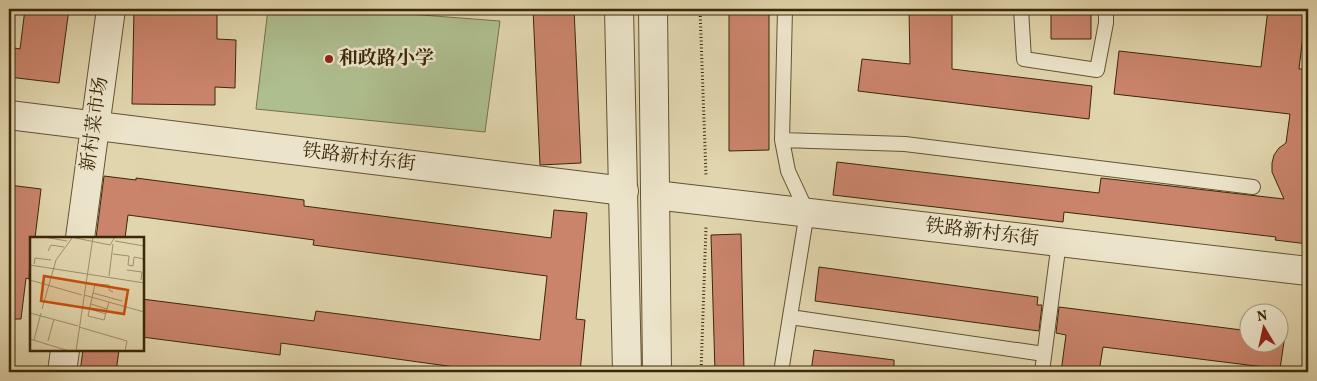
<svg xmlns="http://www.w3.org/2000/svg" width="1317" height="381" font-family="Vollkorn,'Noto Serif SC',serif">
<style>
.green{fill:#aebe8e;stroke:#74724c}
.building{fill:#ca846c;stroke:#3b2709}
.lines{fill:none;stroke-linecap:round;stroke-linejoin:round}
.service-casing{stroke:#645232;stroke-width:16}
.minor-casing{stroke:#645232;stroke-width:30}
.tertiary-casing{stroke:#645232;stroke-width:30}
.path{stroke:#3b2709;stroke-width:3;stroke-dasharray:1 2.5;stroke-linecap:butt}
.service{stroke:#ece4ca;stroke-width:14}
.minor{stroke:#ece4ca;stroke-width:28}
.tertiary{stroke:#ece4ca;stroke-width:28}
.poi-dot{fill:#8f2418;stroke:#ece4ca;stroke-width:2}
.labels{text-anchor:middle;dominant-baseline:central;stroke-width:5;stroke-linejoin:round;paint-order:stroke}
.poi-label{font-size:19px;font-weight:bold;fill:#3b2709;stroke:#ece4ca;text-anchor:start}
.street-label{font-size:19px;fill:#3b2709;stroke:#ece4ca}
.inset-road{fill:none;stroke:#9f8f6b;stroke-width:1}
.view{fill:#c54f0b;fill-opacity:0.15;stroke:#c54f0b;stroke-width:2.5}
.inset-edge{fill:none;stroke:#3b2709;stroke-width:2.5}
</style>
<rect width="100%" height="100%" fill="#e1d5ad"/>
<filter id="stains"><feTurbulence type="fractalNoise" baseFrequency=".004" numOctaves="4"/><feColorMatrix values="0 0 0 0 .2 0 0 0 0 .09 0 0 0 0 .02 0 0 0 .5 -.17"/></filter>
<radialGradient id="worn" r=".72"><stop offset=".6" stop-color="#630" stop-opacity="0"/><stop offset="1" stop-color="#630" stop-opacity=".3"/></radialGradient>
<path class="green" d="M268 9H343L500 21 485 132 256 109Z"/>
<path class="building" d="M25 9H69L59 83 9 77V47L20 49Z
M134 9 217 10V39L236 40 235 88 215 87V105L132 104Z
M533 9H574L581 163 540 165Z
M729 9H769V150L729 151Z
M909 9H952V69L1092 86 1089 119 858 91 862 59 910 64Z
M1051 9H1091V39H1051Z
M1268 9H1306L1299 69H1308V244L1275 240 1276 237 1064 212 1063 222 833 195 837 162 1099 193 1101 178 1284 199 1272 172V163L1274 155 1279 148 1286 143 1290 114 1114 94 1119 51 1261 67Z
M104 176 136 180V178L304 200V206L551 238 554 210 587 213 576 319 585 320 580 372H491L281 343 280 355 142 337V299L314 321 316 311 540 340 547 276 313 245 314 240 128 215 125 238H96Z
M9 185 41 189 35 238H31L29 279 26 278 21 319H9Z
M741 234 744 372H715L711 235Z
M819 267 1038 297 1037 305H1042L1039 331 815 301Z
M1059 307 1250 331V344H1280V335H1285L1280 369 1103 347 1099 372H1061L1066 335 1056 333Z
M83 350H119L116 372H80Z
M814 350 894 360V372H811Z"/>
<g class="lines">
<defs>
<path id="service" d="M1021 9 1024 59 1097 70 1106 23V9
M782 140 905 144 1253 187
M790 317 1044 354
M781 372 807 212 788 171 782 140 785 9
M1042 372 1059 242"/>
<path id="minor" d="M9 115 624 191
M655 195 1308 271
M80 238 111 9
M62 372 65 350"/>
<path id="tertiary" d="M619 9 627 372
M653 9 657 372"/>
</defs>
<use href="#service" class="service-casing"/>
<use href="#minor" class="minor-casing"/>
<use href="#tertiary" class="tertiary-casing"/>
<path class="path" d="M700 9 706 176
M701 372 706 227"/>
<use href="#service" class="service"/>
<use href="#minor" class="minor"/>
<use href="#tertiary" class="tertiary"/>
</g>
<circle class="poi-dot" cx="329" cy="59" r="5"/>
<g class="labels">
<g class="poi-label">
<text x="339" y="59">和政路小学</text>
</g>
<g class="street-label">
<text transform="translate(95 124) rotate(-82)">新村菜市场</text>
<text transform="translate(359 158) rotate(7)">铁路新村东街</text>
<text transform="translate(982 233) rotate(7)">铁路新村东街</text>
</g>
</g>
<g transform="translate(30 237)">
<rect width="114" height="114" fill="#e1d5ad"/>
<path class="inset-road" d="M14 0 37 4M41 0 80 8 85 0M85 4 114 9M18 14 21 8 34 10M83 17 99 19 98 28 103 29 104 20 114 22M4 27 5 21 21 23M0 28 114 46M97 33 112 35 111 43M79 39 83 7M0 43 52 58M63 56 92 64M54 58 114 75M79 65 74 83 58 79 65 47 79 48V53L83 55M61 67 77 72M12 72 26 23 42 1M60 72 76 77M0 76 48 89M49 90 97 104 95 114M0 102 39 114M4 103 11 76M18 104 24 82M46 114 63 0"/>
<path class="view" d="M14 39 98 53 94 77 11 64Z"/>
<rect width="114" height="114" class="inset-edge"/>
</g>
<rect width="1317" height="381" fill="none" stroke="#e1d5ad" stroke-width="30"/>
<rect x="10" y="10" width="1297" height="361" fill="none" stroke="#3b2709" stroke-width="2.5"/>
<rect x="15" y="15" width="1287" height="351" fill="none" stroke="#3b2709"/>
<g transform="translate(1264 328) rotate(351)"><circle r="24" fill="#ece4ca" stroke="#a5987d"/>
<path d="M0-4L9 19L0 12L-9 19Z" fill="#8f2418"/>
<text y="-8" font-size="14" font-weight="bold" text-anchor="middle" fill="#3b2709">N</text>
</g>
<rect width="100%" height="100%" filter="url(#stains)"/>
<rect width="100%" height="100%" fill="url(#worn)"/>
</svg>
